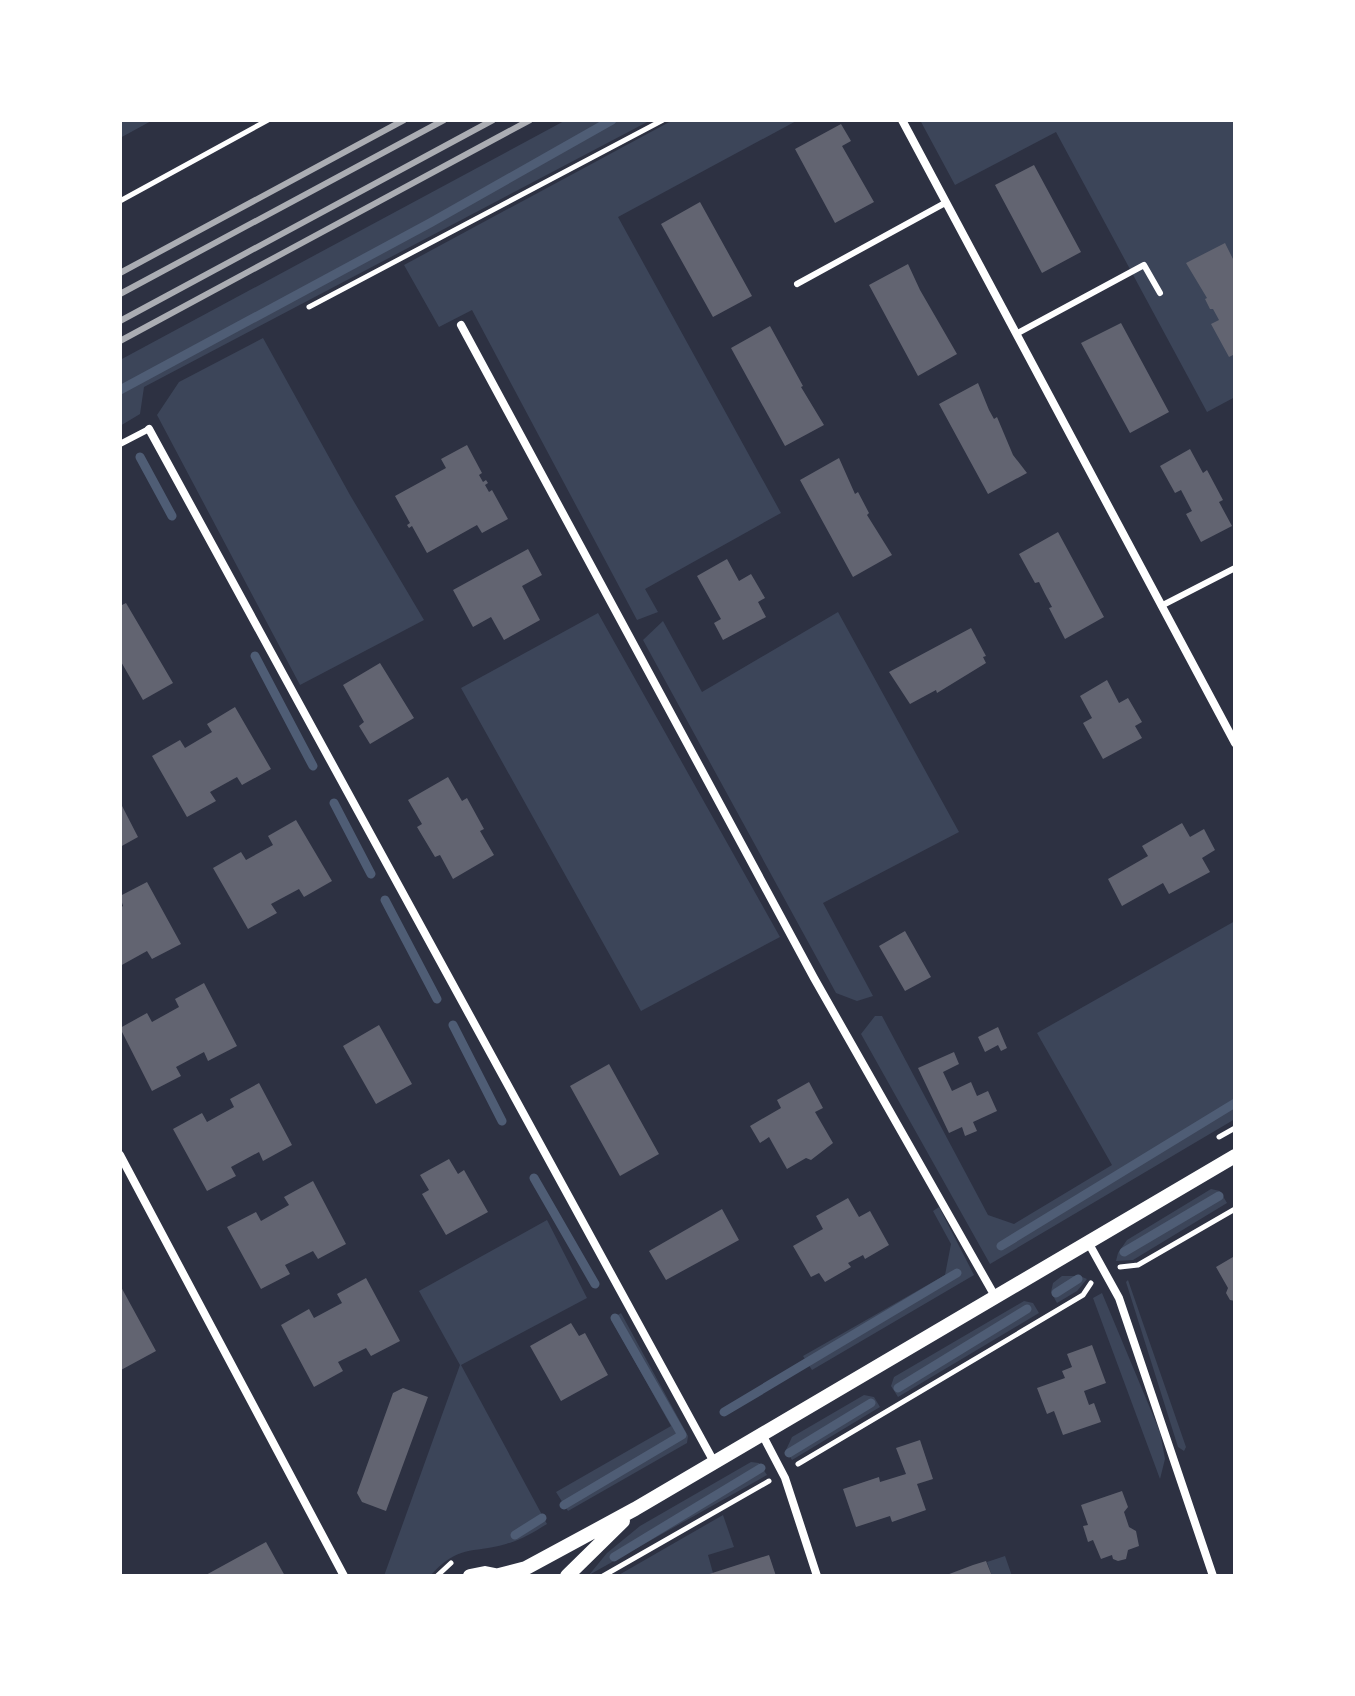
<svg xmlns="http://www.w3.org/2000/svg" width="1355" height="1696" font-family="'Space Grotesk',sans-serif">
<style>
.green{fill:#3c4559}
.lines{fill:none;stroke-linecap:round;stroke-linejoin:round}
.stream{stroke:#4f5d75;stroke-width:9}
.building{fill:#626471}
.path{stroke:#fff;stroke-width:5}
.service{stroke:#fff;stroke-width:6}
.minor{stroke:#fff;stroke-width:8}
.tertiary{stroke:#fff;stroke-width:14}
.rail{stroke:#abadb3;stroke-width:6}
</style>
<rect width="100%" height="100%" fill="#2d3142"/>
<path class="green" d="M120 120H153L120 138Z
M566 120H651L144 387 140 414 120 426V360Z
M673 120H798L618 217 781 513 645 589 658 612 637 620 472 310 439 327 404 265Z
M920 120H1235V397L1207 412 1056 132 955 185Z
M263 338 350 495 424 620 300 685 157 415 179 382Z
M838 612 959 832 823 903 873 996 857 1001 836 993 643 640 663 621 702 692Z
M598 613 780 937 641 1011 461 688Z
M1235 921V1119L990 1264 861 1034 875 1016H882L988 1215 1014 1224 1112 1165 1037 1033Z
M1211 1189 1220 1191 1227 1203 1133 1260 1116 1261 1118 1253 1127 1240Z
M939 1207 974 1275 812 1370 803 1356 945 1275 951 1244 933 1211Z
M547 1220 587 1298 461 1365 547 1524C534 1532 521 1540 506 1544 470 1554 459 1544 430 1576H384L460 1365 419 1291Z
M1062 1276H1080L1087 1279 1077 1291 1057 1303 1051 1292 1053 1283Z
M1128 1280 1186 1447 1184 1451 1178 1447 1126 1282Z
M1102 1293 1160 1432 1165 1459 1160 1479 1093 1298Z
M1024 1301 1033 1303 1039 1313 898 1397 891 1386 894 1377Z
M621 1313 688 1436 687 1443 568 1511 556 1492 671 1426 611 1319Z
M864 1395 874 1397 880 1407 792 1460 786 1450 792 1437Z
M751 1462 759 1463 767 1475 589 1575 607 1553 640 1526Z
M723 1515 734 1547 708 1555 713 1573 703 1576H617Z
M1005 1556 1012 1576H992L987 1562Z"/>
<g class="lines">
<path class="stream" d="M120 390 430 223 612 120
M140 457 172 516
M255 656 313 766
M334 803 371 874
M385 900 437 999
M453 1025 502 1121
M534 1178 595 1284
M1001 1246 1235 1103
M1124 1252 1219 1196
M1056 1293 1078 1279
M898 1388 1027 1309
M724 1412 957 1273
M789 1453 871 1403
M564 1505 682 1435 615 1318
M515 1535 542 1518
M614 1557 761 1468"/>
</g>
<path class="building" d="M841 124 851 141 842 146 874 202 835 223 795 149Z
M1034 165 1081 252 1042 273 995 185Z
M700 202 752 296 713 317 661 224Z
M1225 243 1235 263V354L1229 357 1211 324 1219 320 1213 309H1210L1205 299 1207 298 1186 263Z
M908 264 920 290 957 354 918 376 869 285Z
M1121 323 1169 412 1130 433 1081 343Z
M770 326 803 386 801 387 824 425 785 446 731 348Z
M978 383 989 410 994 419 997 417 1013 455 1027 473 988 494 939 404Z
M467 445 482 473 479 475 483 482 486 480 488 483 485 485 489 492 492 490 508 519 482 533 477 525 427 553 412 526 409 528 407 525 410 523 395 496 446 468 441 459Z
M1190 449 1203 473 1207 470 1223 500 1219 502 1232 526 1201 542 1186 514 1192 511 1181 490 1175 493 1160 466Z
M839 458 855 494 858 492 869 513 867 515 892 555 853 577 800 480Z
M1058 532 1104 617 1065 639 1049 608 1052 607 1045 594 1039 582 1035 583 1019 554Z
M528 549 542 575 522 586 540 620 504 640 491 617 473 627 453 590Z
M727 559 739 581 751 574 765 598 758 602 766 617 723 640 714 623 721 619 697 576Z
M126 603 173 683 143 700 120 660V606Z
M971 628 986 656 983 657 986 663 937 693 936 690 910 704 889 672Z
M380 663 414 718 370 744 359 726 364 722 343 685Z
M1107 680 1119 703 1128 698 1142 722 1135 726 1142 738 1103 759 1083 723 1092 718 1080 696Z
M235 707 271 769 242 785 237 777 210 792 216 801 187 817 152 756 180 740 185 748 212 732 207 724Z
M448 777 462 801 467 798 484 829 480 831 494 855 453 879 440 855 435 857 417 827 422 824 408 800Z
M120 802 138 837 120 847Z
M296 820 332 881 304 897 299 889 271 904 277 913 248 929 213 868 241 852 246 860 273 845 268 836Z
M1182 823 1190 837 1204 829 1215 850 1202 858 1210 872 1169 894 1163 883 1122 906 1108 879 1148 856 1142 846Z
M147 882 181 944 152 959 147 951 120 966V908L123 906 120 896Z
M905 931 931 977 905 991 879 946Z
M204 983 237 1046 208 1061 204 1052 176 1067 181 1076 152 1091 120 1028 147 1013 152 1022 179 1007 175 999Z
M379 1025 412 1084 376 1104 343 1046Z
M998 1027 1007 1048 1001 1051 998 1045 985 1052 978 1037Z
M954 1052 959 1064 943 1072 952 1091 971 1082 977 1096 988 1091 997 1111 973 1122 977 1131 965 1136 962 1127 949 1133 918 1068Z
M609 1064 659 1154 620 1176 570 1086Z
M809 1082 823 1108 815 1112 833 1143 811 1160 806 1158 787 1169 769 1137 760 1143 750 1126 781 1108 777 1100Z
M259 1083 292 1145 263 1161 259 1152 231 1167 236 1176 207 1191 173 1129 202 1113 207 1122 234 1107 230 1099Z
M449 1159 458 1174 464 1170 488 1212 446 1235 422 1194 429 1190 420 1175Z
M313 1181 346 1244 318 1259 313 1251 285 1265 290 1274 261 1289 227 1227 256 1212 261 1221 289 1205 284 1197Z
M848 1198 859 1217 870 1211 889 1245 865 1259 863 1255 848 1263 851 1267 825 1282 819 1273 811 1277 793 1246 823 1229 816 1216Z
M722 1209 739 1240 666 1280 649 1251Z
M1233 1257 1235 1261V1301L1230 1300 1226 1293 1228 1288 1216 1267Z
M366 1278 400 1341 371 1356 366 1348 338 1362 343 1371 314 1387 281 1325 309 1309 314 1318 342 1303 337 1294Z
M120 1285 156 1351 121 1370 120 1368Z
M571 1323 579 1336 585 1333 608 1375 561 1401 530 1346Z
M1092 1345 1106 1383 1084 1391 1089 1405 1094 1403 1101 1422 1063 1435 1054 1411 1047 1414 1037 1388 1065 1378 1062 1371 1072 1367 1067 1354Z
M403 1388 428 1397 386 1511 362 1502 357 1493 393 1393Z
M920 1440 933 1479 917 1484 926 1510 892 1522 890 1516 856 1527 843 1489 879 1477 880 1482 906 1474 896 1448Z
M1122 1491 1128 1507 1124 1512 1129 1527 1136 1531 1139 1546 1128 1550 1126 1559 1118 1561 1113 1559 1112 1555 1101 1559 1093 1540 1088 1542 1083 1526 1088 1525 1081 1505Z
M266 1542 285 1576H204Z
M769 1555 776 1576H706V1575Z
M986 1561 992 1576H944L973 1565Z"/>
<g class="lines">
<path class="path" d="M120 201 268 120
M309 307 663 120
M1219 1137 1235 1128
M1120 1267 1138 1265 1235 1209
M798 1464 1083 1295 1091 1283
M437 1576 451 1563
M603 1576 769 1481"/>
<path class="service" d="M797 284 945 203
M1016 334 1144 265 1160 293
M120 444 149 429
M1161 606 1235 568"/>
<path class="minor" d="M902 120 1235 743
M461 325 814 978 996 1298
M149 429 714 1462
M120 1155 344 1576
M1088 1242 1119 1298 1213 1576
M762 1434 785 1478 817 1576"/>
<path class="tertiary" d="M499 1575 526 1568 635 1509 1235 1156
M470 1576 485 1573 500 1576
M567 1576 623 1521"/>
<path class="rail" d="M120 273 404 120
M120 294 444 120
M120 321 493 120
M120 341 530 120"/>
</g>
<rect width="1355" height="1696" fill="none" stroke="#ffffff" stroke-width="244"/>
</svg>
